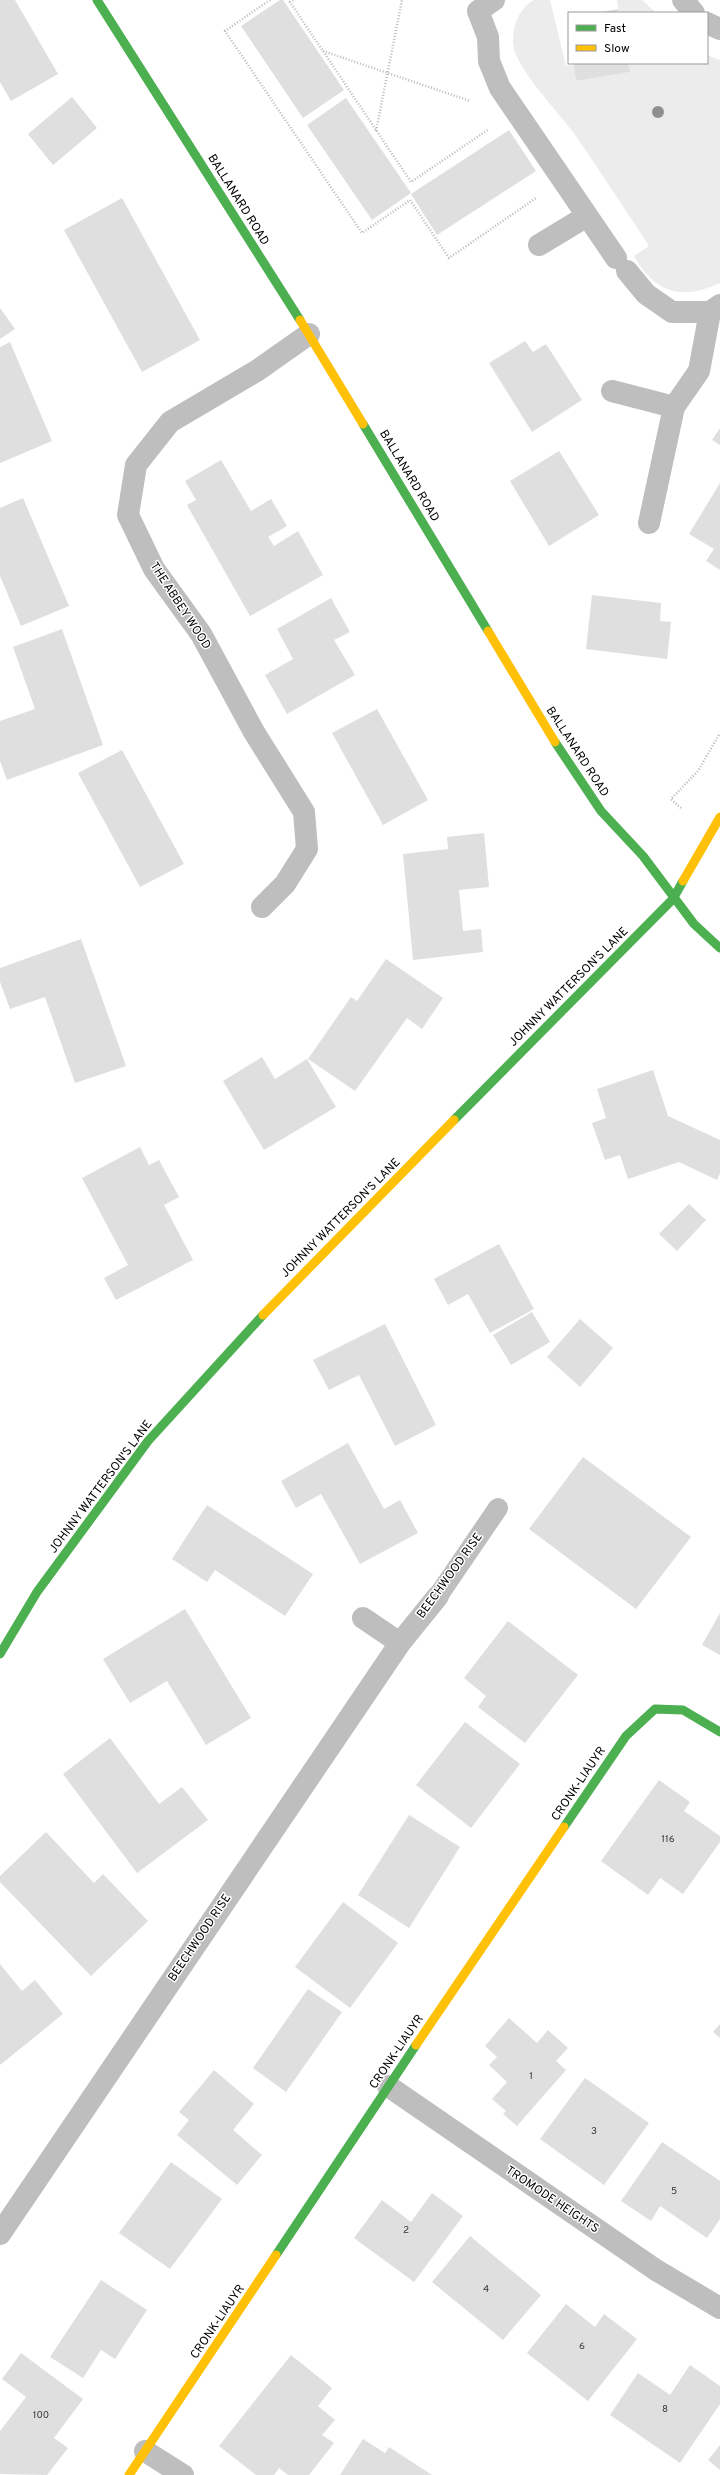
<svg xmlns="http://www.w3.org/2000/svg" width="720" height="2475" font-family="Overpass,sans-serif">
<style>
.green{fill:#ececec}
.building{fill:#dfdfdf}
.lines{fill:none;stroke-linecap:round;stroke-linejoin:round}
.path{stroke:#b9b9b9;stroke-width:2.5;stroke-dasharray:1 2;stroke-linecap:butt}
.lane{stroke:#bebebe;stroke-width:20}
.street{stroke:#bebebe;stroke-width:22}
.fast{stroke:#4caf50;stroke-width:9}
.slow{stroke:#ffc107;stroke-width:9}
.tree{fill:#8f8f8f}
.labels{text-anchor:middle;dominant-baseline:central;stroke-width:3;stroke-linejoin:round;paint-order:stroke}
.number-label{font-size:10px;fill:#383838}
.street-label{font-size:12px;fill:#000;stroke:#fff}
</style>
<rect width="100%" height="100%" fill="#fff"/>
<path class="green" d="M534 0H550L566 66 573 65 576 81 629 72 628 63H707V55L720 60V283C681 301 655 293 634 256L649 246C624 208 599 169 573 132 558 112 515 67 513 44 512 27 519 8 534 0Z
M617 0H642L656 13H619Z"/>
<path class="building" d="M0 0H15L58 74 11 101 0 82Z
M280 0H283L344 90 303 118 241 26Z
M618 9 619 13H601V12Z
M573 63H628L630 72 576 81Z
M72 97 97 128 53 165 28 134Z
M346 98 411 193 372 220 307 125Z
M509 130 536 171 437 235 411 194Z
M122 198 200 340 142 372 64 230Z
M0 308 15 329 0 339Z
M525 341 533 352 546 344 582 400 532 432 489 363Z
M10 342 52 441 0 463V347Z
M720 428V445L712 440Z
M559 451 599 515 549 546 510 481Z
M221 460 251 511 271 499 287 526 268 537 274 546 298 531 323 575 250 616 187 505 196 500 185 481Z
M720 483V570L706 561 714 549 689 534Z
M23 498 69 606 21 626 0 576V508Z
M592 595 661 603 660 621 671 622 667 659 586 649Z
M331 598 350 632 334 640 355 675 287 714 265 675 293 659 277 629Z
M62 629 103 745 7 780 0 761V721L35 709 13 647Z
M377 709 428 800 383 825 332 733Z
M122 750 184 864 140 887 78 773Z
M484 833 489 887 459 890 463 931 481 929 483 952 413 960 403 854 448 849 447 837Z
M81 939 126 1066 75 1083 45 997 10 1009 0 982V968Z
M386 959 443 998 422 1029 407 1018 355 1091 308 1059 351 997 357 1001Z
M262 1057 275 1079 307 1059 336 1107 264 1150 223 1081Z
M653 1070 668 1116 720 1140V1173L717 1180 679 1162 628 1179 620 1155 605 1160 592 1123 606 1118 597 1089Z
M140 1147 149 1165 159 1160 179 1197 164 1205 193 1260 116 1300 104 1278 128 1265 82 1178Z
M689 1204 706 1220 677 1251 659 1234Z
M499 1244 534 1309 490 1333 468 1294 448 1305 434 1279Z
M532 1312 550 1342 511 1365 493 1335Z
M580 1319 613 1348 580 1387 547 1357Z
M385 1324 436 1425 395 1446 359 1375 329 1390 313 1360Z
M348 1443 384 1509 400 1500 418 1533 360 1564 321 1494 296 1508 281 1481Z
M583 1457 691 1537 636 1609 529 1529Z
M207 1505 313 1574 285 1616 215 1570 207 1582 172 1559Z
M185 1609 251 1718 206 1745 167 1681 130 1703 103 1659Z
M720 1613V1655L702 1645Z
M508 1621 578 1675 525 1743 478 1707 486 1696 464 1678Z
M465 1722 520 1764 471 1828 416 1785Z
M110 1738 159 1804 182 1787 208 1820 137 1873 63 1774Z
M659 1780 690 1802 684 1811 720 1836V1842L683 1894 660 1878 648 1895 601 1861Z
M409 1815 460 1847 409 1928 358 1895Z
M46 1832 94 1883 103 1874 148 1921 91 1976 0 1882V1876Z
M343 1902 398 1943 350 2008 295 1967Z
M0 1964 22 1991 35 1980 63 2014 0 2065Z
M308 1989 342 2012 286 2092 253 2068Z
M509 2018 537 2043 548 2030 568 2048 556 2061 566 2070 517 2126 503 2114 506 2111 492 2099 507 2082 489 2065 497 2057 485 2046Z
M720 2024V2038L713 2032Z
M214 2070 254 2104 233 2130 262 2155 237 2185 177 2135 189 2120 179 2112Z
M585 2078 649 2123 604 2185 540 2139Z
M662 2142 720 2181V2219L707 2238 660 2206 651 2221 621 2201Z
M171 2162 222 2199 170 2269 119 2233Z
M432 2193 463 2216 414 2282 354 2238 382 2200 411 2222Z
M470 2236 541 2295 503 2340 432 2282Z
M101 2280 147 2310 115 2359 101 2350 83 2378 50 2357Z
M566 2304 595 2327 604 2314 637 2339 588 2401 527 2353Z
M21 2353 83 2399 54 2438 68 2448 47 2475 0 2474V2431L26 2397 2 2379Z
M291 2355 332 2388 318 2406 335 2420 322 2435 334 2443 309 2475H288L279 2468 274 2475H256L219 2446Z
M690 2365 720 2386V2404L680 2463 610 2415 638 2373 670 2395Z
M363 2439 385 2453 389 2447 432 2475H340Z
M720 2445V2470L708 2460Z"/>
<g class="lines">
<path class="path" d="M270 0 225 31 362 233 410 200 449 258 536 198
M293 0 290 2 411 182 489 129
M323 51 470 101
M376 131 402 0
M681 808 671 799 698 771 720 733"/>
<path class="lane" d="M438 1596 498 1508"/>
<path class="street" d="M494 0 478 11 488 37 489 61 500 88 616 258
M683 0 694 13
M707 23 720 29
M539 245 587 216
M627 271 646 294 672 312H710
M612 391 674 407
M649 523 674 407 699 371 710 312 720 305
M262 907 285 884 307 849 304 812 254 732 201 634 154 569 128 515 136 465 170 422 258 370 309 334
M363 1618 400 1643
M388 2086 656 2270 720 2308
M0 2234 400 1643 438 1596
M145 2451 183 2475"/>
<path class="fast" d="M97 0 300 320
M363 424 488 631
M555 742 601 811 643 856 694 924 720 948
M454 1120 673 899 683 881
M0 1654 37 1592 148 1441 263 1315
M564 1827 626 1736 655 1709 683 1710 720 1732
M276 2255 416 2045"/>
<path class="slow" d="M300 320 363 424
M488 631 555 742
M683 881 720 817
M263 1315 454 1120
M416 2045 564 1827
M129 2475 276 2255"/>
</g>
<circle class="tree" cx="658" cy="112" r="6"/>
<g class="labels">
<g class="number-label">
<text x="668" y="1839">116</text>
<text x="531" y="2076">1</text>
<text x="594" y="2131">3</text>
<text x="674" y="2191">5</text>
<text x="406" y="2230">2</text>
<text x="486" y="2289">4</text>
<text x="582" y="2346">6</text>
<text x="665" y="2409">8</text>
<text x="41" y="2415">100</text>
</g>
<g class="street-label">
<text transform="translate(238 200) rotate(58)">BALLANARD ROAD</text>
<text transform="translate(409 476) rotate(59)">BALLANARD ROAD</text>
<text transform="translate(180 606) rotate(57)">THE ABBEY WOOD</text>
<text transform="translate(577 752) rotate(57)">BALLANARD ROAD</text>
<text transform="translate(569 987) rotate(-45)">JOHNNY WATTERSON'S LANE</text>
<text transform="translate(341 1218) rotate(-45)">JOHNNY WATTERSON'S LANE</text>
<text transform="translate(101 1487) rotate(-53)">JOHNNY WATTERSON'S LANE</text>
<text transform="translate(450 1576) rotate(-54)">BEECHWOOD RISE</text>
<text transform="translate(579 1784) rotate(-56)">CRONK-LIAUYR</text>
<text transform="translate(200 1938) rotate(-56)">BEECHWOOD RISE</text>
<text transform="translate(397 2052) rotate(-56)">CRONK-LIAUYR</text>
<text transform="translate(552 2200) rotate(34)">TROMODE HEIGHTS</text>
<text transform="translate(218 2322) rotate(-56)">CRONK-LIAUYR</text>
</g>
</g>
<rect x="568" y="12" width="140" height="52" fill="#ffffff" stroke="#999999"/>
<rect x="576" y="25" width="20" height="6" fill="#4caf50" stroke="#999999"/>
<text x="604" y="32" font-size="12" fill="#000000">Fast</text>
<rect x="576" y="45" width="20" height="6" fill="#ffc107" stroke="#999999"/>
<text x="604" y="52" font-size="12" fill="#000000">Slow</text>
</svg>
